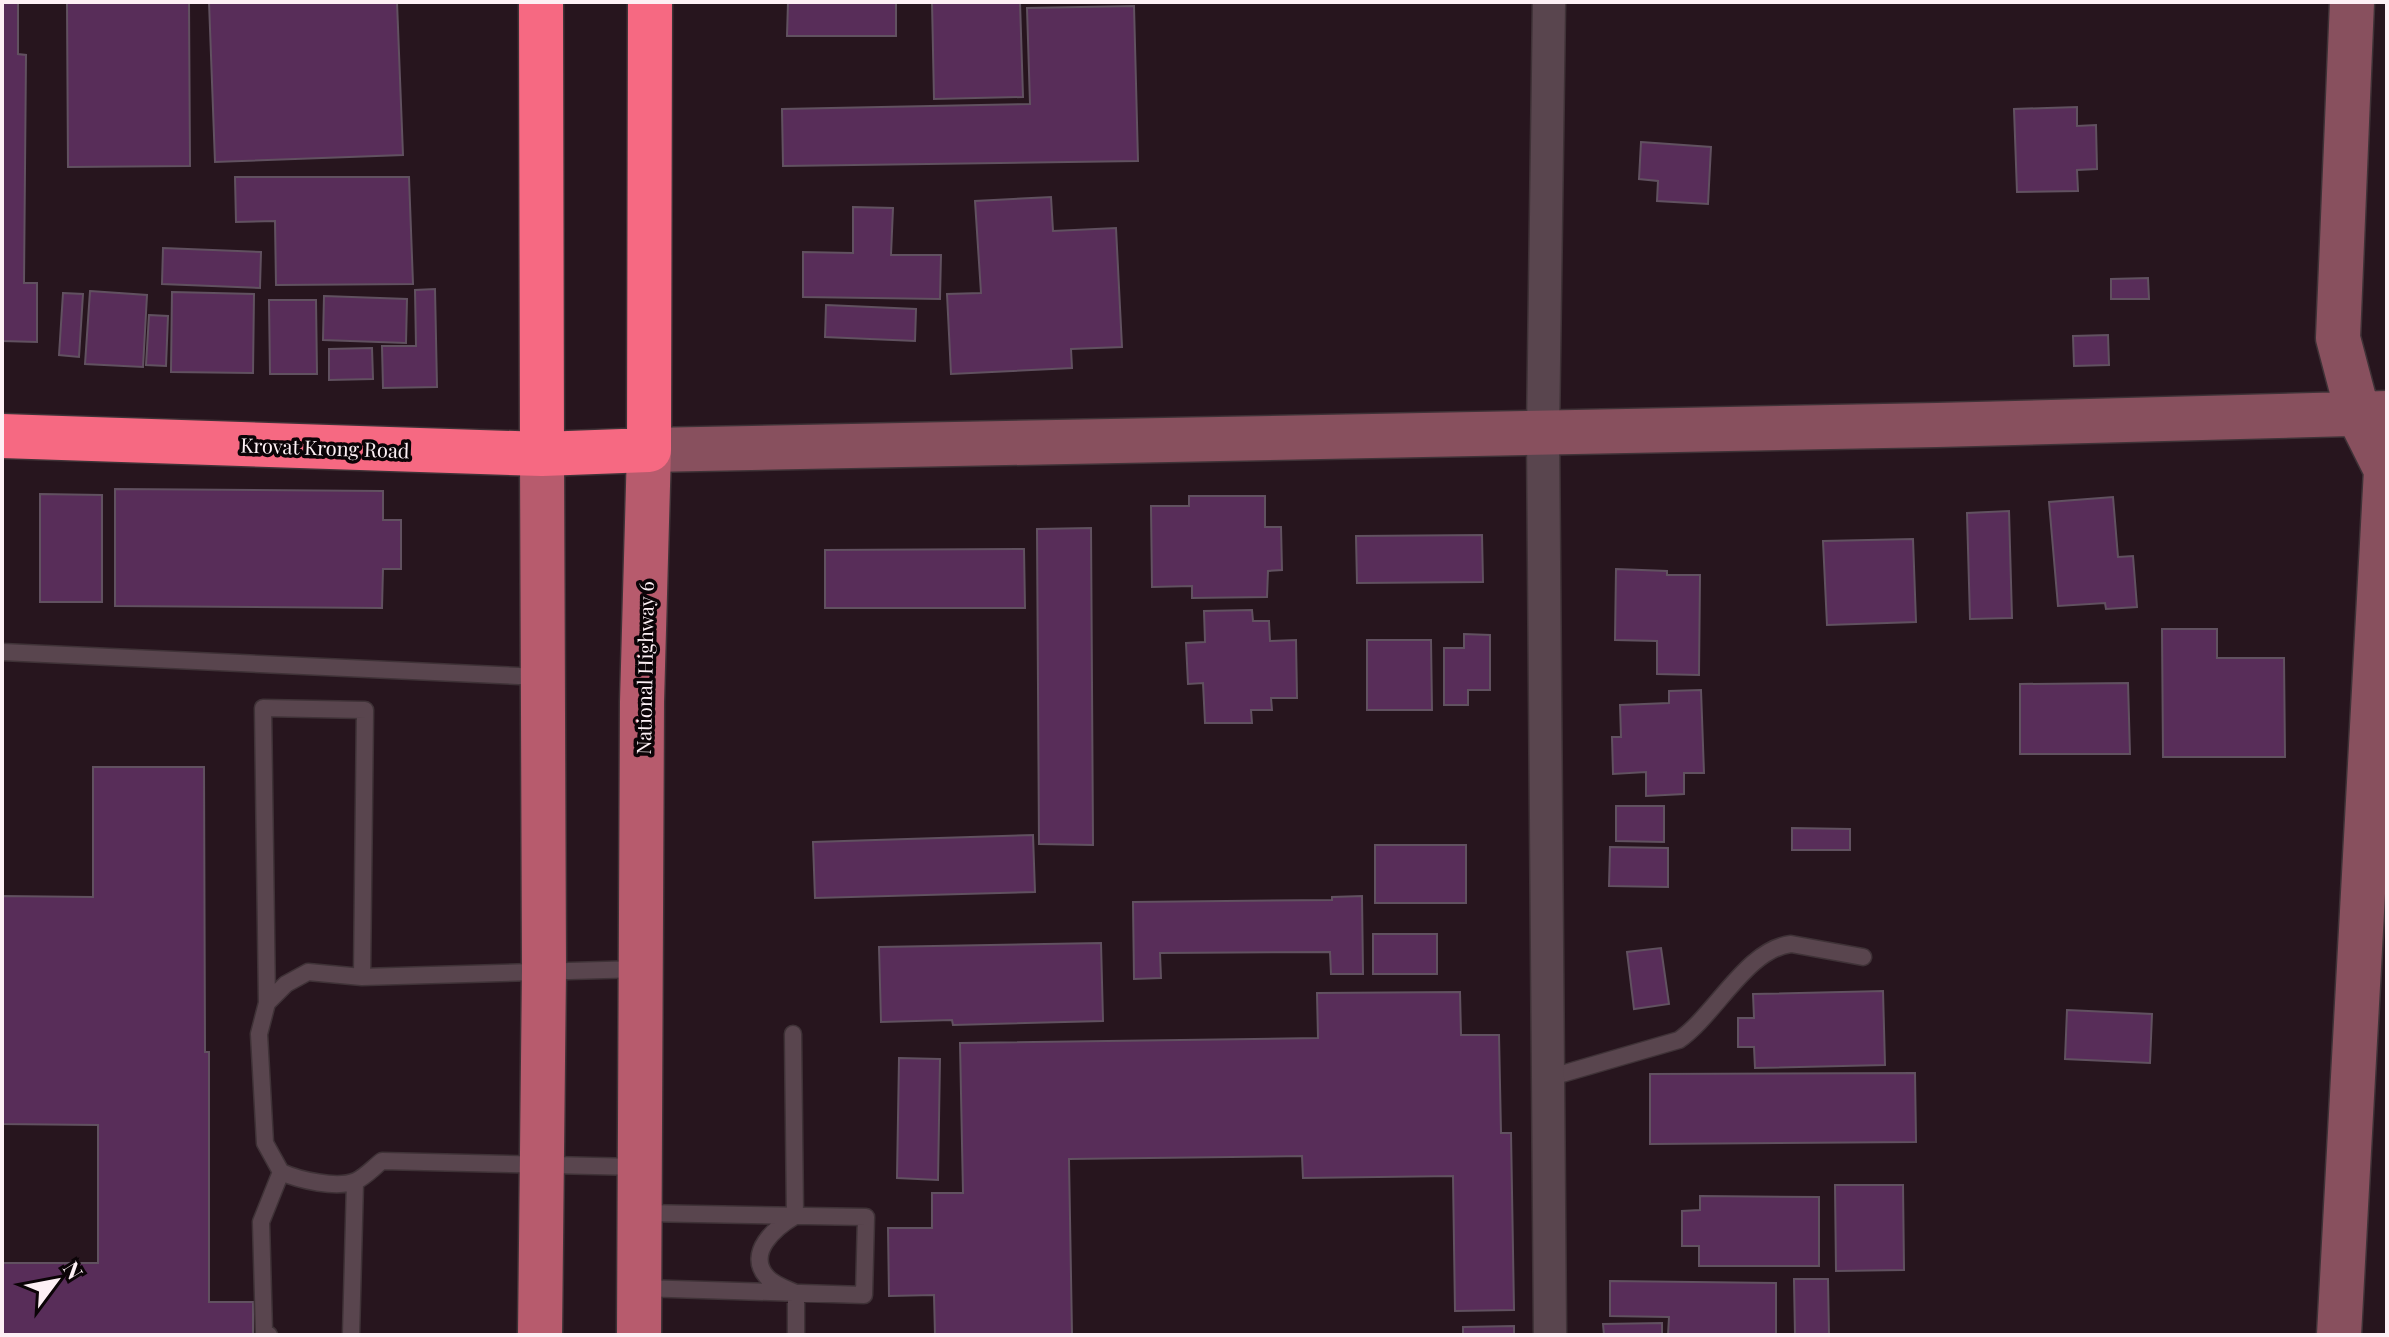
<svg xmlns="http://www.w3.org/2000/svg" width="2389" height="1337" font-family="'Playfair Display',serif">
<style>
.building{fill:#582d59;stroke:#615160;stroke-width:2}
.lines{fill:none;stroke-linecap:round;stroke-linejoin:round}
.lane-casing{stroke:#3f3237;stroke-width:19}
.street-casing{stroke:#3f3237;stroke-width:35}
.secondary-casing{stroke:#3f3237;stroke-width:47}
.primary-casing{stroke:#3f3237;stroke-width:47}
.highway-casing{stroke:#3f3237;stroke-width:47}
.lane{stroke:#59454e;stroke-width:16}
.street{stroke:#59454e;stroke-width:32}
.secondary{stroke:#88505e;stroke-width:44}
.primary{stroke:#b75b6d;stroke-width:44}
.highway{stroke:#f66982;stroke-width:44}
.labels{text-anchor:middle;dominant-baseline:central;stroke-width:7;stroke-linejoin:round;paint-order:stroke}
.street-label{font-size:20px;fill:#fdf0f5;stroke:#0b0407}
</style>
<rect width="100%" height="100%" fill="#27151e"/>
<path class="building" d="M2 2H18V54L26 55 24 283H37V342L2 341Z
M67 2H189L190 166 68 167Z
M209 2H397L403 155 215 162Z
M788 2H896V36H787Z
M932 2H1020L1023 97 934 99Z
M1134 6 1138 161 783 166 782 109 1030 104 1027 8Z
M2077 107V126L2096 125 2097 169 2077 170 2078 191 2017 192 2014 109Z
M1641 142 1711 147 1708 204 1657 201 1658 181 1639 179Z
M235 177H409L413 284 276 285 275 221 236 222Z
M1051 197 1053 231 1116 228 1122 347 1071 349 1072 368 951 374 947 294 981 293 975 201Z
M853 207 893 208 891 255H941L940 299 803 297V252L853 253Z
M163 248 261 252 260 288 162 284Z
M2148 278 2149 299H2111V279Z
M435 289 437 387 383 388 382 346H416L415 290Z
M90 291 147 295 143 367 85 364Z
M172 292 254 294 253 373 171 372Z
M63 293 83 294 79 357 59 355Z
M324 296 407 299 406 343 323 340Z
M269 300H316L317 374H270Z
M826 305 916 309 915 341 825 337Z
M149 315 168 316 166 366 146 365Z
M2108 335 2109 365 2074 366 2073 336Z
M372 348 373 379 329 380V349Z
M115 489 383 491V520H401V569H383L382 608 115 606Z
M40 494 102 495V602H40Z
M1189 496H1265V527H1281L1282 570 1268 571 1267 597 1192 598V586L1152 587 1151 506H1189Z
M2113 497 2118 557 2133 556 2137 607 2106 609 2105 603 2058 606 2049 502Z
M2009 511 2012 618 1970 619 1967 513Z
M1091 528 1093 845 1039 844 1037 529Z
M1482 535 1483 582 1357 583 1356 536Z
M1913 539 1916 622 1827 625 1823 541Z
M1024 549 1025 608H825V550Z
M1616 569 1667 571V575H1700L1699 675 1657 674V641L1615 640Z
M1252 610 1253 621H1269L1270 641 1296 640 1297 698H1271L1272 710H1251L1252 723H1205L1203 683 1188 684 1186 643 1205 642 1204 611Z
M2162 629H2217V658H2284L2285 757H2163Z
M1464 634 1490 635V690H1468V705H1444V648H1464Z
M1367 640H1431L1432 710H1367Z
M2128 683 2130 754H2020V684Z
M1701 690 1704 773H1684V794L1646 796V772L1613 774 1612 737H1621L1620 705 1669 703V691Z
M93 767H204L205 1052H209V1302H253V1335H2V1263H98V1125L2 1124V896L93 897Z
M1616 806H1664V842L1616 841Z
M1792 828 1850 829V850H1792Z
M1033 835 1035 892 815 898 813 842Z
M1375 845H1466V903H1375Z
M1610 847 1668 848V887L1609 886Z
M1362 896 1363 974H1331L1330 952 1160 953 1161 978 1134 979 1133 902 1332 900V897Z
M1373 934H1437V974H1373Z
M1101 943 1103 1021 953 1025 952 1020 881 1022 879 947Z
M1661 948 1669 1004 1634 1009 1627 952Z
M1883 991 1885 1065 1755 1068 1754 1047H1738V1018H1754L1753 994Z
M1460 992 1461 1035H1499L1501 1133H1511L1514 1310 1455 1311 1453 1176 1303 1178 1302 1156 1069 1159 1072 1335H935L934 1295 889 1296 888 1228H932V1193H963L960 1043 1318 1038 1317 993Z
M2067 1010 2152 1014 2150 1063 2065 1059Z
M899 1058 940 1059 938 1180 897 1178Z
M1915 1073 1916 1142 1650 1144V1074Z
M1835 1185H1903L1904 1270 1836 1271Z
M1700 1196 1819 1197V1266H1699V1246H1682V1211L1700 1210Z
M1794 1279H1828L1829 1335H1795Z
M1610 1281 1776 1283V1335H1668L1669 1317 1610 1316Z
M1662 1323V1335H1604L1603 1324Z
M1514 1326V1335H1463V1327Z"/>
<g class="lines">
<defs>
<path id="lane" d="M2 652 540 677
M267 1003 263 708 365 710 362 977
M793 1034 795 1216C776 1227 745 1253 767 1277 774 1285 787 1289 796 1293V1335
M1548 1078 1679 1040C1716 1014 1747 949 1791 944L1863 957
M638 1167 382 1161C374 1167 365 1177 356 1181 337 1189 299 1180 281 1172L265 1143 259 1034 267 1003 286 984 308 972 362 977 640 969
M640 1288 864 1295 866 1217 643 1213
M269 1335 264 1332 261 1222 281 1172
M351 1335 355 1182"/>
<path id="street" d="M1549 2 1543 432 1550 1335"/>
<path id="secondary" d="M649 450 1937 425 2387 413
M2339 1335 2386 470 2358 414 2338 338 2352 2"/>
<path id="primary" d="M540 1335 544 970 542 454
M639 1335 642 702 649 450"/>
<path id="highway" d="M541 2 542 454
M2 436 542 454 649 450 650 2"/>
</defs>
<use href="#lane" class="lane-casing"/>
<use href="#street" class="street-casing"/>
<use href="#secondary" class="secondary-casing"/>
<use href="#primary" class="primary-casing"/>
<use href="#highway" class="highway-casing"/>
<use href="#lane" class="lane"/>
<use href="#street" class="street"/>
<use href="#secondary" class="secondary"/>
<use href="#primary" class="primary"/>
<use href="#highway" class="highway"/>
</g>
<g class="labels">
<g class="street-label">
<text transform="translate(325 447) rotate(2)">Krovat Krong Road</text>
<text transform="translate(644 668) rotate(-89)">National Highway 6</text>
</g>
</g>
<rect width="2389" height="1337" fill="none" stroke="#fdf0f5" stroke-width="8"/>
<g transform="translate(56 1281) rotate(58)" stroke="#0b0407" stroke-width="6" paint-order="stroke">
<path d="M0-6L14 30L0 20L-14 30Z" fill="#fdf0f5"/>
<text y="-12" font-size="22" font-weight="bold" text-anchor="middle" fill="#fdf0f5">N</text>
</g>
</svg>
